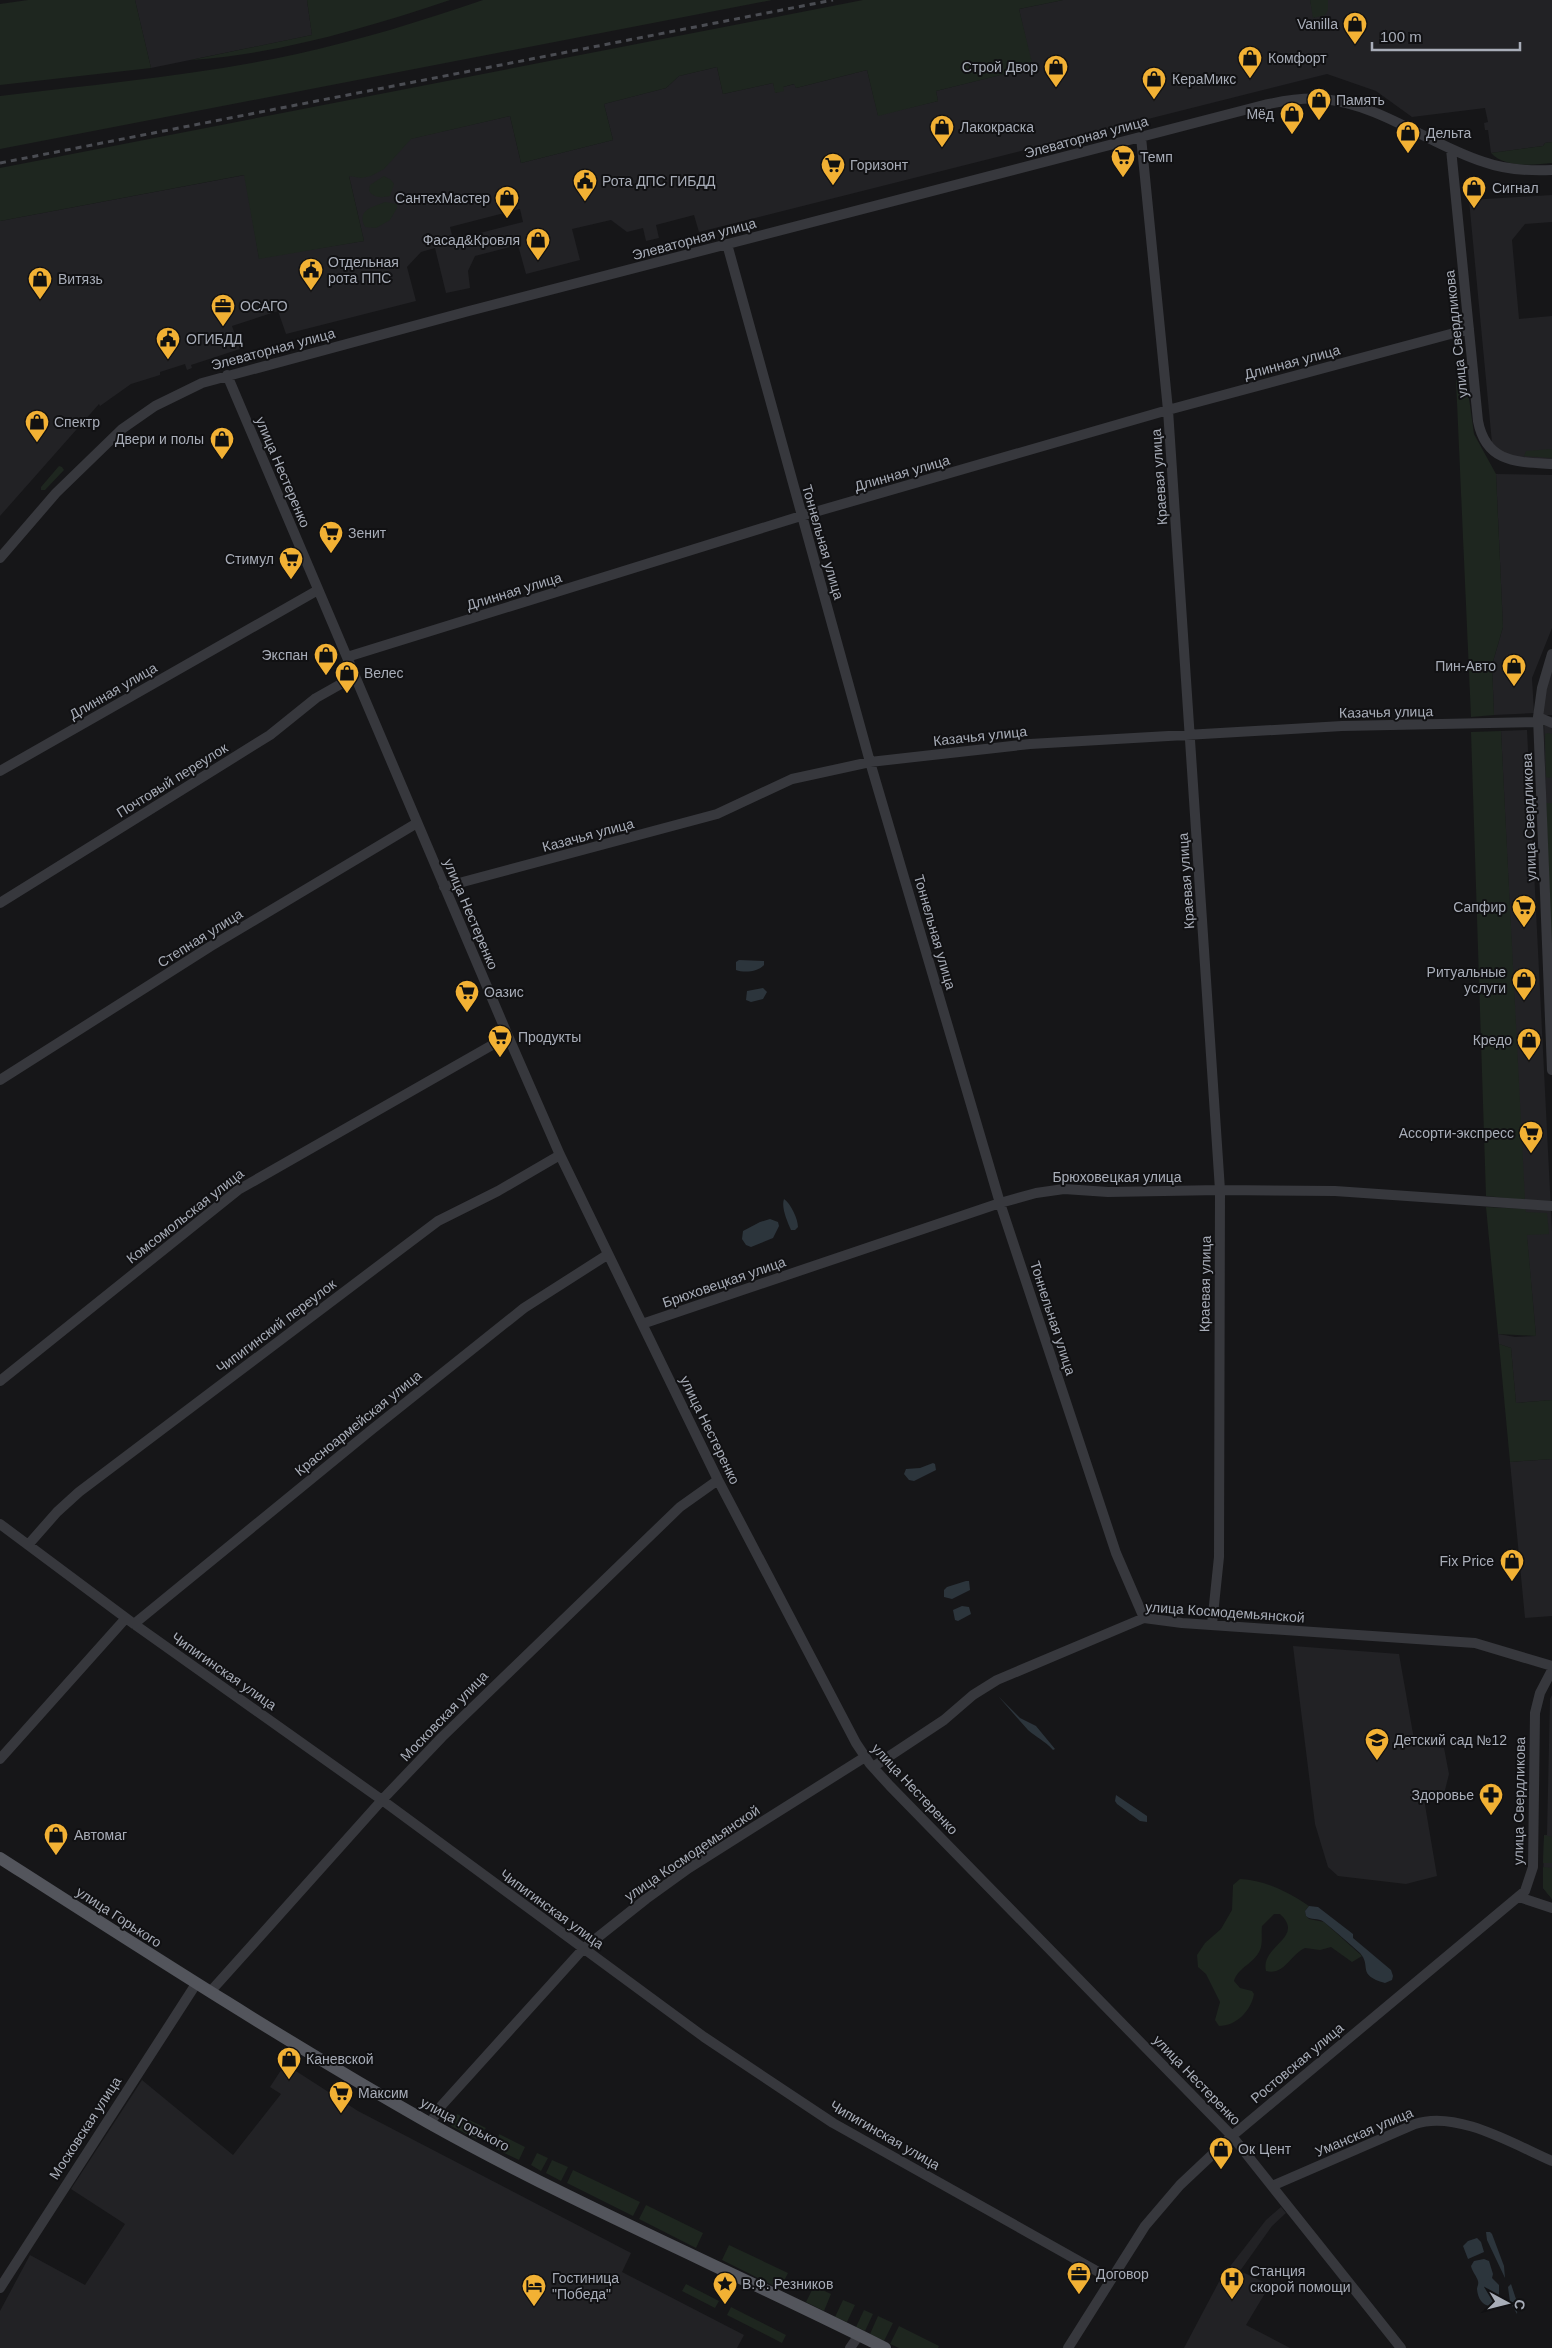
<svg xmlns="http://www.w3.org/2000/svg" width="1552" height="2348" font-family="Helvetica,sans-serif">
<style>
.built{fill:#222225;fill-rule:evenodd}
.green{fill:#1e261f}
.water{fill:#2c353c}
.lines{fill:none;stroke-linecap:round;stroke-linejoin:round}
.minor{stroke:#37383d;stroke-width:10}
.major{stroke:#53555c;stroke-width:12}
.rail{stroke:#4a4c52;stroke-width:3;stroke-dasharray:6 5;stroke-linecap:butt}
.labels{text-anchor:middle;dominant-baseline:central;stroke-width:4;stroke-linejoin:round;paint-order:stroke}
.poi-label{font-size:14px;fill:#a8adb8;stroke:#111113;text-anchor:start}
.street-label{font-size:14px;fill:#a8adb8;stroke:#111113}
</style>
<rect width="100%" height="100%" fill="#161618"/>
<path class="built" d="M135 0H307L312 35 151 68Z
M1063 0H1310L1314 18 1328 3V0H1552V142L1545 143 1543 146 1491 153 1488 130H1485L1484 123 1488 122 1485 108 1412 117 1376 91 1327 74 699 232 694 215 656 225 659 238 646 241 643 228 627 232 611 220 572 229 580 260 526 274 518 245 475 256 468 271 470 288 446 293 435 248 421 252 407 267 416 301 286 334 278 311 232 326 240 349 191 365 192 368 187 370 185 364 160 372V375L131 384 100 406 99 404 0 516V221L245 175 259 258 364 241 344 154 510 116 521 163 613 140 604 104 666 88 679 76 717 67 723 94 773 83 776 93 783 87 795 84 796 88 867 70 878 115 938 101 936 91 1032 67 1019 9ZM520 209 523 222 453 240 450 227Z
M1552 195V222L1525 224 1512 240 1519 319 1552 316V460L1520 458 1503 454 1492 443 1469 200Z
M1496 474 1552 475V628L1532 678 1534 713 1494 715 1492 665 1503 627Z
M1552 665V715H1543V703Z
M1544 722 1552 725V803H1546Z
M1527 730 1552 1231V1400L1516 1403 1511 1348 1499 1344 1498 1334 1515 1337 1536 1336 1525 1217 1501 731Z
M1552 1459V1616L1525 1618 1510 1462Z
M1293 1646 1399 1654 1415 1745 1444 1748 1449 1774 1444 1794 1424 1799 1437 1876 1406 1884 1338 1876 1328 1867 1315 1824Z
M1552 1695V1899L1543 1888 1544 1835H1547L1550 1699Z
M285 2064 358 2111 631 2253 622 2272 744 2335 737 2348H0V2311L30 2255 85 2285 125 2224 71 2189 142 2080 233 2155 281 2094 270 2087Z
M1281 2207 1286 2213 1272 2226 1240 2271 1270 2285 1246 2325 1290 2348H1184L1221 2278 1266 2220Z"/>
<path class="green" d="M28 0H135L151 68 0 85V4Z
M307 0H450C366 28 279 54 191 60L312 35Z
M483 0H772L0 149V96C98 84 201 75 297 54 360 40 422 21 483 0Z
M863 0H1063L1019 9 1033 67 936 91 938 101 878 116 867 70 796 88 794 84 783 87 784 91 775 93 773 83 723 94 717 67 679 76 666 88 604 104 613 140 521 163 510 116 411 139 384 169 371 176 361 178 349 176 364 241 259 259 244 175 0 221V168Z
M1310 0H1328V10L1325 15 1313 18Z
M1552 142V163C1534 165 1504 168 1491 153L1543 146 1545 143Z
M384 176 391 180 394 184 390 196C382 198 374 198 369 191L370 185Z
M385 202 397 204V208L390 220 376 228 365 227C356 210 373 207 385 202Z
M1456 380 1461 383 1468 391 1474 434 1496 474 1503 627 1492 665 1494 715 1471 717Z
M1552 449V458L1524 456 1526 451Z
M59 466 62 467 64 470 45 490H41V487Z
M1501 731 1525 1200 1486 1196 1471 732Z
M1548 733 1552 734V777L1549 778 1546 777 1545 734Z
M1546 803H1552V970Z
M1486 1207 1525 1209 1526 1212 1547 1213 1549 1234 1527 1235 1536 1336 1498 1334Z
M1499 1344 1511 1348 1516 1403 1552 1400V1459L1510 1462Z
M1544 1835 1552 1837V1863H1543Z
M1543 1867 1552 1868V1899L1543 1888Z
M1240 1879C1265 1880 1289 1892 1309 1906L1305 1911 1306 1916 1309 1919 1324 1922 1362 1956 1352 1962 1331 1947 1320 1950 1305 1948C1290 1955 1284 1976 1266 1971 1260 1945 1306 1938 1280 1914H1274L1262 1926C1261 1934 1263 1943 1260 1950 1254 1964 1238 1967 1234 1981L1240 1988 1252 1991 1254 1994C1251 2011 1236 2026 1219 2026L1215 2020 1220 2002 1206 1974 1198 1967 1197 1955 1205 1943 1221 1929 1232 1910 1233 1885Z
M457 2114 486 2128 476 2139 451 2126Z
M499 2134 525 2147 519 2160 496 2149Z
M537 2153 548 2158 541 2171 531 2165Z
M552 2160 568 2167 561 2181 546 2173Z
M573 2170 640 2202 633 2216 567 2183Z
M646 2205 703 2233 696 2248 639 2219Z
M729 2245 788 2273 780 2289 722 2260Z
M686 2284 719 2301 715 2308 682 2291Z
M814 2286 831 2294 824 2311 806 2302Z
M843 2300 855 2305 847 2322 835 2317Z
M731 2307 786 2335 782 2343 727 2315Z
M864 2310 873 2314 865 2331 856 2327Z
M878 2316 893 2323 884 2341 870 2334Z
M899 2326 939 2346 938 2348H899L890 2344Z"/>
<path class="water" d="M739 960 764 961V965C758 972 744 973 736 970V962Z
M763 988 767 992 763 999 751 1002 746 1000 747 991Z
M784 1199C791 1204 798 1219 798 1227L795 1230H791C787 1221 781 1207 784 1199Z
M770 1219 778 1222 779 1226 773 1238 751 1247 746 1245 742 1239 743 1231 760 1222Z
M933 1463 935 1464 936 1470 914 1481 909 1480 904 1474 906 1469 920 1468Z
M966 1581H969L970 1590 952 1599 944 1597V1590L947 1587Z
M962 1606 969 1607 971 1614 958 1621 955 1620 953 1610Z
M998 1696 1020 1718 1036 1726 1055 1749 1053 1750C1044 1740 1037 1738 1028 1730Z
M1116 1795 1147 1816V1822L1140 1821 1117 1804 1115 1801Z
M1309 1906 1318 1907 1353 1934V1938L1391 1970 1393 1976 1392 1980 1385 1983C1356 1975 1372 1966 1360 1953 1348 1942 1336 1932 1324 1922 1318 1917 1311 1921 1306 1916L1305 1911Z
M1486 2232H1490L1492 2234 1504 2266 1505 2278 1487 2240Z
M1477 2238 1481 2242 1484 2252 1468 2259 1463 2246 1468 2241Z
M1484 2259 1489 2261 1493 2274 1492 2278 1499 2285V2302C1488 2311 1478 2303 1477 2289 1477 2287 1479 2284 1478 2281 1477 2277 1472 2271 1471 2266L1474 2261Z
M1511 2284 1518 2305 1517 2314 1510 2302 1508 2287Z"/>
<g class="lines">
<path class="minor" d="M1141 137 1168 410 1220 1190 1219 1557 1212 1624
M1451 149 1478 421C1486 463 1517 462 1552 464
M727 244 870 762 1000 1203 1116 1553 1144 1618
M227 375 508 1036 560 1155 718 1480 856 1743 870 1764 890 1786 1232 2136 1401 2348
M0 558 56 493 122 429 155 406 202 383 469 311 1260 106C1281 101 1302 97 1324 99 1382 105 1430 145 1484 162 1506 170 1529 171 1552 170
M1552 654 1542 688 1538 717 1552 1070
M347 657 801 516 1168 410 1469 329
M1538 717 1552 723
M0 771 318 590
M444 887 717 814 792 779 870 762 1030 744 1342 726 1539 722
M0 903 270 735 316 698 355 676
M0 1080 211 946 417 823
M642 1324 1000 1203 1036 1193 1064 1189 1108 1192 1220 1190 1335 1191 1552 1206
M0 1381 238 1190 508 1036
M0 1524 134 1624 382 1800 704 2037 833 2123 1111 2279
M28 1545 57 1512 79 1492 438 1221 498 1191 560 1155
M134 1624 370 1431 524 1308 607 1255
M0 1759 126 1618
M873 1767 944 1720 973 1695 997 1680 1144 1618 1182 1623 1475 1643 1552 1666
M1519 1897 1552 1908
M210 1992 382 1800 442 1737 680 1507 718 1480
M430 2123 442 2105 583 1949 646 1899 689 1868 865 1757
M1272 2186 1415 2124C1457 2110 1513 2144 1552 2161
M0 2288 196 1984
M850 2348 859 2335
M1068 2348 1145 2226 1180 2185 1232 2136 1525 1891 1533 1867 1535 1713 1540 1693 1552 1670"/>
<path class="major" d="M0 1858C142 1949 283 2040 429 2123 577 2206 734 2272 885 2348"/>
<path class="rail" d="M0 163 833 0"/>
</g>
<defs>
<symbol id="shop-pin" viewBox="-11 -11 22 30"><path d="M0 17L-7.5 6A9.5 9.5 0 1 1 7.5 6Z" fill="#f2b134" stroke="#111113"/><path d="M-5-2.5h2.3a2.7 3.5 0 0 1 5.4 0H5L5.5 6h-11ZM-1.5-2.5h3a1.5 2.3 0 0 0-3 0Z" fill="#111"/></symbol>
<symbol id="supermarket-pin" viewBox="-11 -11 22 30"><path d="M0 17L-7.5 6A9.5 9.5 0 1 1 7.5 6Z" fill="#f2b134" stroke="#111113"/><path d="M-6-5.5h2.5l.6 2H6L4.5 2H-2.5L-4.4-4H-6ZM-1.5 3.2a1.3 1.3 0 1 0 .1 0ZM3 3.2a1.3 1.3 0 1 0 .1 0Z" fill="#111"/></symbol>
<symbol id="civic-pin" viewBox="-11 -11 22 30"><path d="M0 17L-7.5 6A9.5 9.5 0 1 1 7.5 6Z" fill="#f2b134" stroke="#111113"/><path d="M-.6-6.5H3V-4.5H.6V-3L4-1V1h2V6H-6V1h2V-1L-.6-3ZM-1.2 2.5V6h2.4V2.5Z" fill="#111"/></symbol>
<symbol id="office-pin" viewBox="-11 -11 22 30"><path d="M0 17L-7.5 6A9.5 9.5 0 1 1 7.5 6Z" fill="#f2b134" stroke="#111113"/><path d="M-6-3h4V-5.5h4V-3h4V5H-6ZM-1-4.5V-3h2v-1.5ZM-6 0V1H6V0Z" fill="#111"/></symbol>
<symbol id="school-pin" viewBox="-11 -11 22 30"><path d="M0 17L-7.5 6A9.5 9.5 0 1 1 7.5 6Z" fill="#f2b134" stroke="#111113"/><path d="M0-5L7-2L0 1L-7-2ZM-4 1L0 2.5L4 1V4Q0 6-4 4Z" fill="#111"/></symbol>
<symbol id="pharmacy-pin" viewBox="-11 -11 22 30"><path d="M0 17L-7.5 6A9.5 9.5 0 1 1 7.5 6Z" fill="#f2b134" stroke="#111113"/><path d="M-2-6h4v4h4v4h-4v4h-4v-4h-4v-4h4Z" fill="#111"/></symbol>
<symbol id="hospital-pin" viewBox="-11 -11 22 30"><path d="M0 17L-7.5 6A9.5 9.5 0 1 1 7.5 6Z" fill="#f2b134" stroke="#111113"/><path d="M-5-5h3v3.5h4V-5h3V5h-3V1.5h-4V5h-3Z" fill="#111"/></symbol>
<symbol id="sight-pin" viewBox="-11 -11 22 30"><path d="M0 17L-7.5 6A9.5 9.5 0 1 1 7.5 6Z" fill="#f2b134" stroke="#111113"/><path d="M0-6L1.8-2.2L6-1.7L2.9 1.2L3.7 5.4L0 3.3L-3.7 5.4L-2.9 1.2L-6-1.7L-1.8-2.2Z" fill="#111"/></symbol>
<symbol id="hotel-pin" viewBox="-11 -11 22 30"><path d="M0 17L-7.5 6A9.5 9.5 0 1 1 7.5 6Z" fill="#f2b134" stroke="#111113"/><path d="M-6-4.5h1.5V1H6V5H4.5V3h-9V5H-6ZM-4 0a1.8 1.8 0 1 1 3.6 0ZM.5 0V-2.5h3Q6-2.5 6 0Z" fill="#111"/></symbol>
</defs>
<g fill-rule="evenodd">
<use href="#shop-pin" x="1341" y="10" width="28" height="38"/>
<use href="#shop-pin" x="1236" y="44" width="28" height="38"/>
<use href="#shop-pin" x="1042" y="53" width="28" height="38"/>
<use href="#shop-pin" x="1140" y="65" width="28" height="38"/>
<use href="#shop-pin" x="1305" y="86" width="28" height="38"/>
<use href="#shop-pin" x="1278" y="100" width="28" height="38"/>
<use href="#shop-pin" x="928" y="113" width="28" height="38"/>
<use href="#shop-pin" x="1394" y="119" width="28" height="38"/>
<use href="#supermarket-pin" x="1109" y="143" width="28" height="38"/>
<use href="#supermarket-pin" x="819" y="151" width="28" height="38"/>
<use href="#civic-pin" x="571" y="167" width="28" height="38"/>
<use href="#shop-pin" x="1460" y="174" width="28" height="38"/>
<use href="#shop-pin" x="493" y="184" width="28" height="38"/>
<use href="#shop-pin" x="524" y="226" width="28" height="38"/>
<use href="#civic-pin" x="297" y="256" width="28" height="38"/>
<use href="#shop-pin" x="26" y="265" width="28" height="38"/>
<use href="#office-pin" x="209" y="292" width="28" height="38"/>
<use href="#civic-pin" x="154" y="325" width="28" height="38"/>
<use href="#shop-pin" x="23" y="408" width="28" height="38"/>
<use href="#shop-pin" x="208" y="425" width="28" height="38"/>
<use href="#supermarket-pin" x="317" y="519" width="28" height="38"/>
<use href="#supermarket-pin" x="277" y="545" width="28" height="38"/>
<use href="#shop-pin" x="312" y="641" width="28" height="38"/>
<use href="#shop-pin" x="1500" y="652" width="28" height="38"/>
<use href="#shop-pin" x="333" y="659" width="28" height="38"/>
<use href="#supermarket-pin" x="1510" y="893" width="28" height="38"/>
<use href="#shop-pin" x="1510" y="966" width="28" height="38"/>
<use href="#supermarket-pin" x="453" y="978" width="28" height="38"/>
<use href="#supermarket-pin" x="486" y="1023" width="28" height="38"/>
<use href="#shop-pin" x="1515" y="1026" width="28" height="38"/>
<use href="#supermarket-pin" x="1517" y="1119" width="28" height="38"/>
<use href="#shop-pin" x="1498" y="1547" width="28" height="38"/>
<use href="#school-pin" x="1363" y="1726" width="28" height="38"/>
<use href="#pharmacy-pin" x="1477" y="1781" width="28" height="38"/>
<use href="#shop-pin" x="42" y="1821" width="28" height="38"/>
<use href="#shop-pin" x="275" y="2045" width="28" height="38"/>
<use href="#supermarket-pin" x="327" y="2079" width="28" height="38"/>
<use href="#shop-pin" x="1207" y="2135" width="28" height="38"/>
<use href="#office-pin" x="1065" y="2260" width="28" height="38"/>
<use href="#hospital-pin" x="1218" y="2265" width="28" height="38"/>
<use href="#sight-pin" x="711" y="2270" width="28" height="38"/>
<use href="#hotel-pin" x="520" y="2272" width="28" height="38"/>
</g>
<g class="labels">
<g class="poi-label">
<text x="1338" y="24" text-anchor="end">Vanilla</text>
<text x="1268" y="58">Комфорт</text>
<text x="1038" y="67" text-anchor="end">Строй Двор</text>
<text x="1172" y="79">КераМикс</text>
<text x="1336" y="100">Память</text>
<text x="1274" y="114" text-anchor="end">Мёд</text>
<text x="960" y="127">Лакокраска</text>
<text x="1426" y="133">Дельта</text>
<text x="1140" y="157">Темп</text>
<text x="850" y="165">Горизонт</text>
<text x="602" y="181">Рота ДПС ГИБДД</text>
<text x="1492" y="188">Сигнал</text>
<text x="490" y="198" text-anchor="end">СантехМастер</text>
<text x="520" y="240" text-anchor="end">Фасад&amp;Кровля</text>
<text x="328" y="262">Отдельная<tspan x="328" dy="16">рота ППС</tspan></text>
<text x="58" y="279">Витязь</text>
<text x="240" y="306">ОСАГО</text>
<text x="186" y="339">ОГИБДД</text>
<text x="54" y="422">Спектр</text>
<text x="204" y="439" text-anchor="end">Двери и полы</text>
<text x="348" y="533">Зенит</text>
<text x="274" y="559" text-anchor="end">Стимул</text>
<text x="308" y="655" text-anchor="end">Экспан</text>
<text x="1496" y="666" text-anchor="end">Пин-Авто</text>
<text x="364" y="673">Велес</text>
<text x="1506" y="907" text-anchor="end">Сапфир</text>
<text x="1506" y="972" text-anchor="end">Ритуальные<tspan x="1506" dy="16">услуги</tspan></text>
<text x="484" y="992">Оазис</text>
<text x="518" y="1037">Продукты</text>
<text x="1512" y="1040" text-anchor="end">Кредо</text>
<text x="1514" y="1133" text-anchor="end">Ассорти-экспресс</text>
<text x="1494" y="1561" text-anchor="end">Fix Price</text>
<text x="1394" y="1740">Детский сад №12</text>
<text x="1474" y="1795" text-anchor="end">Здоровье</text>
<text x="74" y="1835">Автомаг</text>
<text x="306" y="2059">Каневской</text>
<text x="358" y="2093">Максим</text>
<text x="1238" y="2149">Ок Цент</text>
<text x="1250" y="2271">Станция<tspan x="1250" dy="16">скорой помощи</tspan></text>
<text x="1096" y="2274">Договор</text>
<text x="552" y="2278">Гостиница<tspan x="552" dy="16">"Победа"</tspan></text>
<text x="742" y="2284">В.Ф. Резников</text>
</g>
<g class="street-label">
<text transform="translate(1086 137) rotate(-15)">Элеваторная улица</text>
<text transform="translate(694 239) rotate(-15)">Элеваторная улица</text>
<text transform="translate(1456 334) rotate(-96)">улица Свердликова</text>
<text transform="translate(273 349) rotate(-15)">Элеваторная улица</text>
<text transform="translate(1292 362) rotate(-15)">Длинная улица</text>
<text transform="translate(283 472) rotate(67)">улица Нестеренко</text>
<text transform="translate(902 473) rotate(-16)">Длинная улица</text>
<text transform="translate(1159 477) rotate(-94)">Краевая улица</text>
<text transform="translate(823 542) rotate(74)">Тоннельная улица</text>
<text transform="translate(514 591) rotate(-17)">Длинная улица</text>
<text transform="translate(113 691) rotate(-30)">Длинная улица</text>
<text transform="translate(1386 712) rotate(-1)">Казачья улица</text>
<text transform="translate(980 736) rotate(-6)">Казачья улица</text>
<text transform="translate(172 780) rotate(-32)">Почтовый переулок</text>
<text transform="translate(1529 817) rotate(-92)">улица Свердликова</text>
<text transform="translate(588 835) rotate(-15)">Казачья улица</text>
<text transform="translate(1186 881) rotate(-94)">Краевая улица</text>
<text transform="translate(471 914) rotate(67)">улица Нестеренко</text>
<text transform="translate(935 932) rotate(74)">Тоннельная улица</text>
<text transform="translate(200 938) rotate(-32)">Степная улица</text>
<text x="1117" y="1177">Брюховецкая улица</text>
<text transform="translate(185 1216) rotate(-38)">Комсомольская улица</text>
<text transform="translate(724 1282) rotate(-19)">Брюховецкая улица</text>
<text transform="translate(1205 1284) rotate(-89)">Краевая улица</text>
<text transform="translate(1053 1318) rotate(72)">Тоннельная улица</text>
<text transform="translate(276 1326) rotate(-37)">Чипигинский переулок</text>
<text transform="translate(358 1423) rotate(-39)">Красноармейская улица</text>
<text transform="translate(710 1430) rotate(64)">улица Нестеренко</text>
<text transform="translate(1225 1612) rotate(4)">улица Космодемьянской</text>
<text transform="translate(224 1671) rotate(35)">Чипигинская улица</text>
<text transform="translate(444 1716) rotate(-46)">Московская улица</text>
<text transform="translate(915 1789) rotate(47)">улица Нестеренко</text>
<text transform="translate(1519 1801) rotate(-89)">улица Свердликова</text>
<text transform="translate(692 1853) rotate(-34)">улица Космодемьянской</text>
<text transform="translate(552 1909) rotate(36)">Чипигинская улица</text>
<text transform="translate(119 1917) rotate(33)">улица Горького</text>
<text transform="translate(1297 2063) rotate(-40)">Ростовская улица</text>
<text transform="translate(1197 2080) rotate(46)">улица Нестеренко</text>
<text transform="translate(465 2124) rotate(28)">улица Горького</text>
<text transform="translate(85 2128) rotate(-57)">Московская улица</text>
<text transform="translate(1364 2132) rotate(-23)">Уманская улица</text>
<text transform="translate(885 2135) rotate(30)">Чипигинская улица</text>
</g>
</g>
<g transform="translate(1507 2303) rotate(97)" stroke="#111113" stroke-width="4" paint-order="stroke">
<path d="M0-4L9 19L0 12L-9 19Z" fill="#a8adb8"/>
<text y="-8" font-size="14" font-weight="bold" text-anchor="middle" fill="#a8adb8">С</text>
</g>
<path d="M1372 42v8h148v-8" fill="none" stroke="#a8adb8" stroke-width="2.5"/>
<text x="1380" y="42" font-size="15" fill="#a8adb8" stroke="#111113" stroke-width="4" paint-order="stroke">100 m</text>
</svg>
